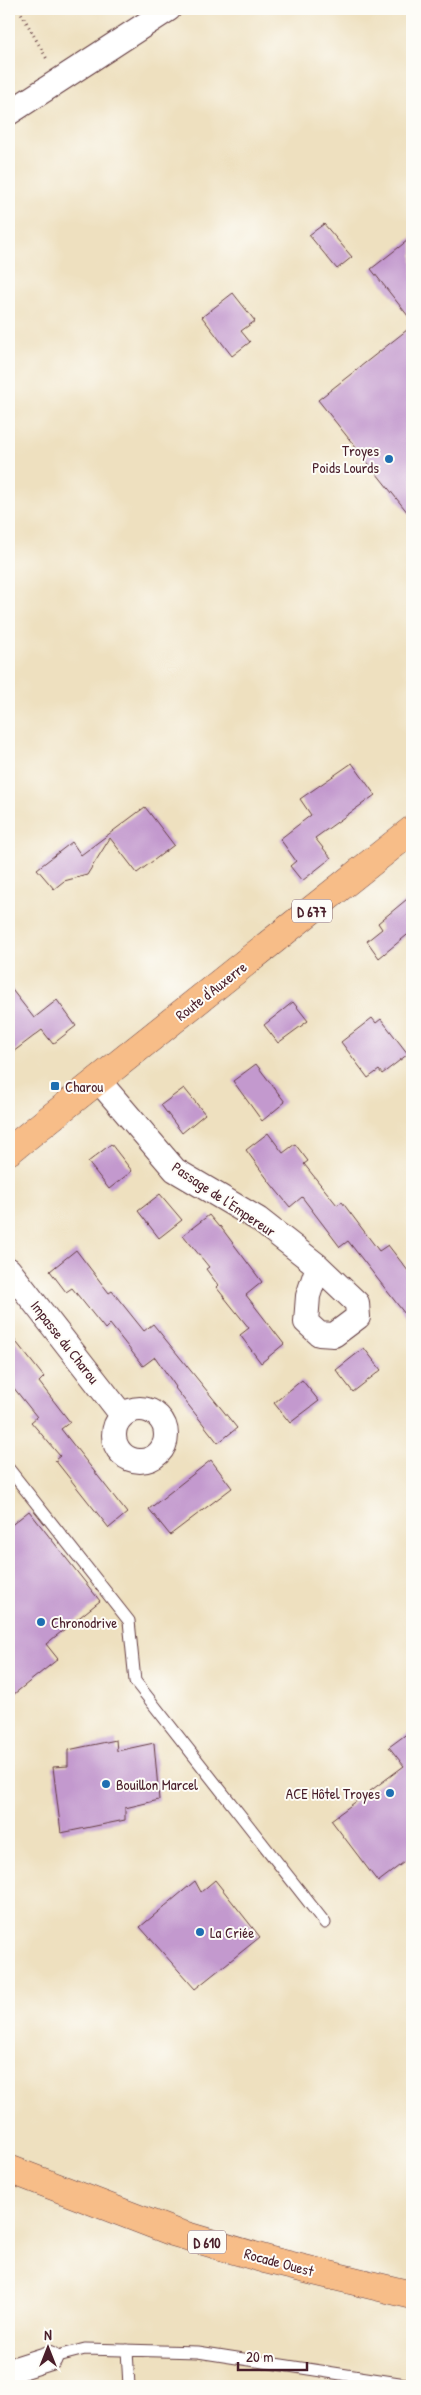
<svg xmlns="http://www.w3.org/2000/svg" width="421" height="2395" font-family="'Patrick Hand',sans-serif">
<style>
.building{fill:#c399ce}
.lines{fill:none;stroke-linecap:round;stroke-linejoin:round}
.service-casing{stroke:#633c41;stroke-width:13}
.minor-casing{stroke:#633c41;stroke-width:26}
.primary-casing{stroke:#633c41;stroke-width:29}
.path{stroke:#633c41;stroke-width:3;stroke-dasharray:1 4;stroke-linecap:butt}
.service{stroke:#fff;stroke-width:11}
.minor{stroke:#fff;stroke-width:24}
.primary{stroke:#f7bd88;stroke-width:28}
.poi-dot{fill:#1f6fb2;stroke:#fdfcf7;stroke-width:2}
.labels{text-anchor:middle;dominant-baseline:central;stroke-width:4;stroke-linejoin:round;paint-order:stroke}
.shield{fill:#fdfcf7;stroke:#806168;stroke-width:1}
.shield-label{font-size:14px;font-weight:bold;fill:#4a1f2b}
.poi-label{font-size:15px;fill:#4a1f2b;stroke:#fdfcf7;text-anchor:start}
.street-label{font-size:15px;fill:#4a1f2b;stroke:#fdfcf7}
</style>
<rect width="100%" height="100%" fill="#fdfcf7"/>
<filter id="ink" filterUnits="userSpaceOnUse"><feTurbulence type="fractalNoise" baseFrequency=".02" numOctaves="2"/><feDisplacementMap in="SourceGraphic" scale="10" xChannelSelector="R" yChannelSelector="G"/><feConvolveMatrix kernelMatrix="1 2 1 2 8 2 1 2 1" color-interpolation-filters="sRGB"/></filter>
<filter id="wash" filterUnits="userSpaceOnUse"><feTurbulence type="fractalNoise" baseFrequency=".0096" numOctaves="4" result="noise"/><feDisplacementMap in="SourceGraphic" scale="20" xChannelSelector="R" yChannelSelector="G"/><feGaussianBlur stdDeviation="1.12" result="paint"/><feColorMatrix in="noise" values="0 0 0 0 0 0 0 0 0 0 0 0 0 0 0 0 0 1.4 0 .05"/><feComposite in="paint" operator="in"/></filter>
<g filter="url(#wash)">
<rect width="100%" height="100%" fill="#eee0bf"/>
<g id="blocks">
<path class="building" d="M324 224 352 257 337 269 309 235Z
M412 237V321L371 269Z
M233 293 255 321 241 331 250 342 232 356 202 317Z
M412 326V518L318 400Z
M352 763 375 795 315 838 331 858 302 881 290 866 296 861 280 839 311 815 300 799Z
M145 807 174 845 137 873 110 838 87 875 64 881 54 889 37 869 72 842 81 855Z
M412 895V931L379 958 367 941 382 929 378 923Z
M9 986 34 1018 57 1000 76 1026 53 1044 42 1030 9 1055Z
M293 1002 308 1021 278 1043 264 1025Z
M372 1018 376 1023 381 1019 408 1054 382 1074 379 1070 368 1078 341 1042Z
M256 1064 285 1102 262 1121 233 1081Z
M184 1088 205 1114 182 1133 161 1105Z
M268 1133 283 1153 295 1144 308 1161 304 1164 337 1205 342 1202 379 1251 388 1245 412 1276V1323L348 1241 340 1247 302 1197 290 1207 271 1184 246 1150Z
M111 1144 132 1171 109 1189 88 1162Z
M160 1194 182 1220 159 1238 138 1211Z
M209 1215 219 1227 220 1226 262 1282 246 1295 284 1344 261 1363 240 1335 249 1328 216 1287 218 1285 206 1269 209 1267 183 1235Z
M76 1250 109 1293 112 1291 144 1331 153 1324 237 1428 218 1443 175 1388 176 1387 155 1357 143 1366 110 1324 105 1329 72 1288 66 1292 50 1271Z
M9 1333 44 1377 39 1382 70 1422 61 1429 127 1513 109 1528 55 1460 60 1456 31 1422 37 1417 9 1382Z
M364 1348 381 1370 353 1392 336 1370Z
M302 1380 319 1401 290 1423 274 1403Z
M211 1460 232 1488 170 1535 149 1509Z
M29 1511 100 1601 46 1644 58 1659 9 1698V1527Z
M412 1730V1856L378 1882 331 1820 404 1766 389 1747Z
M116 1740 117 1751 154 1743 159 1800 125 1808V1820L61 1833 53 1767 68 1766V1750Z
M215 1880 260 1937 195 1989 140 1927 195 1881 201 1892Z"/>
</g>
</g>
<g filter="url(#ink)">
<use href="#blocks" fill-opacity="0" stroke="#633c41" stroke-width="1"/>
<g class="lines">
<defs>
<path id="service" d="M9 1469 129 1621 135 1681 325 1923
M127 2350 129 2386
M50 2358 85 2349 198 2352 412 2385"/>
<path id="minor" d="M9 113 169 9
M98 1080 175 1170 258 1219 318 1266 357 1303 358 1317 334 1335 319 1334 306 1322 308 1296 318 1266
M9 1270 122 1415
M114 1435a26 26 0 1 1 52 0a26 26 0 1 1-52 0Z
M9 2371 50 2358"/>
<path id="primary" d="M9 1151 412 830
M9 2169 173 2232 268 2260 412 2295"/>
</defs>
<use href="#service" class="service-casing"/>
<use href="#minor" class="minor-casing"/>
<use href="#primary" class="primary-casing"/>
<path class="path" d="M19 9 48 61"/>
<use href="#service" class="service"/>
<use href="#minor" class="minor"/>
<use href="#primary" class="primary"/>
</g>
</g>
<g class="poi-dot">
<circle cx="389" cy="459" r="5"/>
<rect x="50" y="1081" width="10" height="10" rx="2.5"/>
<circle cx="41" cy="1622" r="5"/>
<circle cx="106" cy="1784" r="5"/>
<circle cx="390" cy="1793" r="5"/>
<circle cx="200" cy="1932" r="5"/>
</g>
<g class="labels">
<g class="shield">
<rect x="292" y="899.5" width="40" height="23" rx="4"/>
<rect x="188" y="2230.5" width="38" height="23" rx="4"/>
</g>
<g class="shield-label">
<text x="312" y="911">D 677</text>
<text x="207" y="2242">D 610</text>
</g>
<g class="poi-label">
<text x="379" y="450" text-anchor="end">Troyes<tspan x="379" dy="17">Poids Lourds</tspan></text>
<text x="65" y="1086">Charou</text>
<text x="51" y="1622">Chronodrive</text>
<text x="116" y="1784">Bouillon Marcel</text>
<text x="380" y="1793" text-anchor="end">ACE Hôtel Troyes</text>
<text x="210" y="1932">La Criée</text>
</g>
<g class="street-label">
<text transform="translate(211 991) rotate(-38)">Route d'Auxerre</text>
<text transform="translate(224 1199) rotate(34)">Passage de l'Empereur</text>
<text transform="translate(65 1342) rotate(52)">Impasse du Charou</text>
<text transform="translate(279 2262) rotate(15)">Rocade Ouest</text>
</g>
</g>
<rect width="421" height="2395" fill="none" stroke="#fdfcf7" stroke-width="30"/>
<g transform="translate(48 2348)" stroke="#fdfcf7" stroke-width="4" paint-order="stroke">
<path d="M0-4L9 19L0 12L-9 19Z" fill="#4a1f2b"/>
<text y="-8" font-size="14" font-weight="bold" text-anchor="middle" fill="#4a1f2b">N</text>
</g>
<path d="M238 2362v8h69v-8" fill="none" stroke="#4a1f2b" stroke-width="2.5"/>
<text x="246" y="2362" font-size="15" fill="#4a1f2b" stroke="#fdfcf7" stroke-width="4" paint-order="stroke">20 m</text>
</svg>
